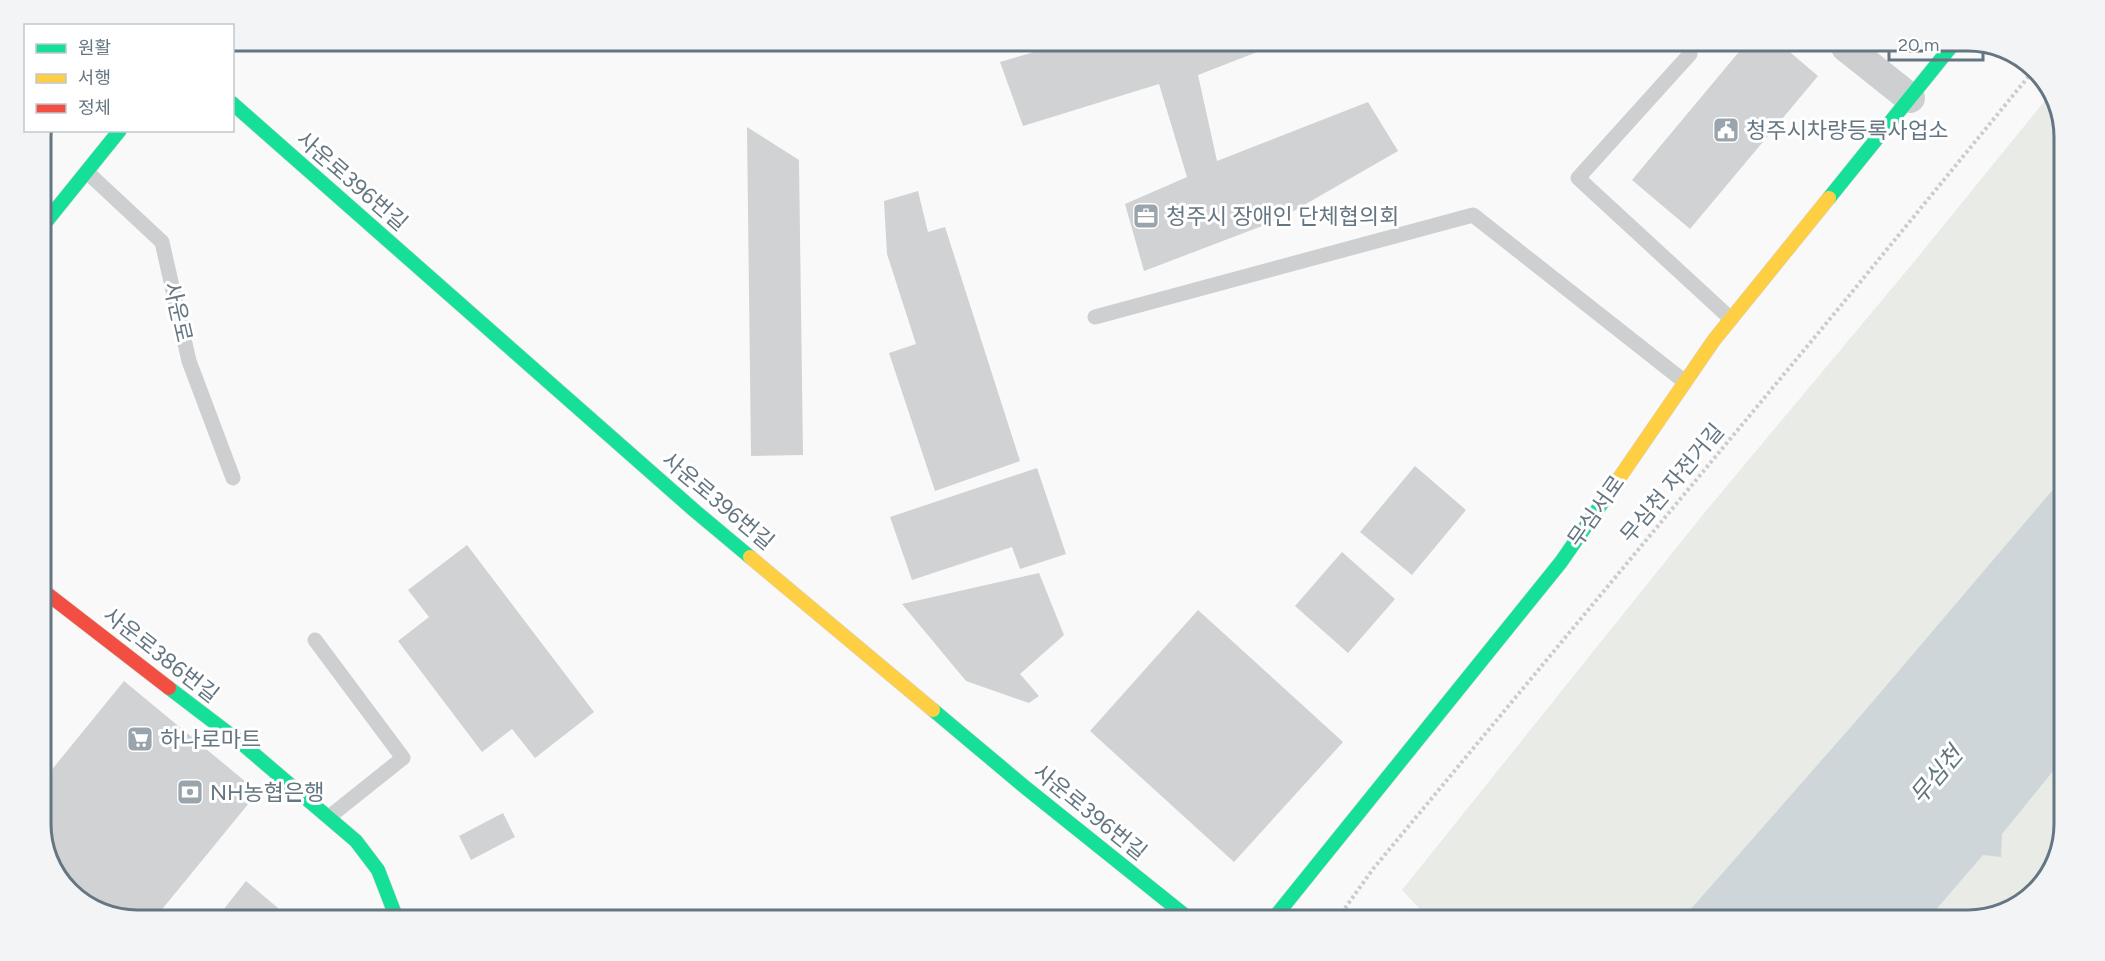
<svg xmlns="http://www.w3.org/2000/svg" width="2105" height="961" font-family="Figtree,'Noto Sans KR',sans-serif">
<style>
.green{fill:#e8ebe6}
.water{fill:#ced6d9}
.building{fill:#d0d2d3}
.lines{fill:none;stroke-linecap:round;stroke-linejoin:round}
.fast-casing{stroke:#d5d6d7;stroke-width:15}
.slow-casing{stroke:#d5d6d7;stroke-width:15}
.jam-casing{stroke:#d5d6d7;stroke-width:15}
.path{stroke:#cbcccd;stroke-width:4;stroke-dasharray:3 3;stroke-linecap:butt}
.lane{stroke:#cecfd0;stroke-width:15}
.street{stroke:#cecfd0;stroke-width:30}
.fast{stroke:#16e098;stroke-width:14}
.slow{stroke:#ffcf43;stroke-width:14}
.jam{stroke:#f24e42;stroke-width:14}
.labels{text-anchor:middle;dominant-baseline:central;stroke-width:6;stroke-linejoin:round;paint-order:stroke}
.poi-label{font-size:22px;fill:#657683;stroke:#fff;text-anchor:start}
.street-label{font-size:22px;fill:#657683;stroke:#fff}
.water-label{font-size:24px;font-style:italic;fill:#60757c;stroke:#fff}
.rim{fill:none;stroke:#657683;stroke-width:3}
</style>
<rect width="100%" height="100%" fill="#f9f9f9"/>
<path class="green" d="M2051 93 2064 131 2061 480 1862 714 1682 919 1428 918 1402 890 1701 517 1913 263Z
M2058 765 2057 861 2022 904 1968 920H1927Z"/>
<path class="water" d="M2061 480 2058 765 2002 834 2001 857 1983 855 1927 920 1682 919 1862 714Z"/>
<path class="building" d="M1062 44 1275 45 1198 75 1217 161 1368 102 1398 151 1278 220 1144 271 1125 204 1187 177 1159 84 1023 126 1000 62Z
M1743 47H1784L1818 76 1690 229 1632 180Z
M747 127 799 160 803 455 751 456Z
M918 191 928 232 945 227 1020 461 935 491 889 353 916 344 887 254 884 201Z
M1415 466 1466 510 1412 575 1360 532Z
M1037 468 1066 554 1020 569 1012 547 912 580 890 517Z
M467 545 594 712 535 758 512 729 482 752 398 641 429 617 408 590Z
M1342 552 1395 599 1348 653 1295 606Z
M1039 573 1064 635 1020 674 1039 696 1029 703 966 681 902 604Z
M1198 610 1343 742 1234 862 1090 731Z
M124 681 258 792 159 913H100L57 878 41 831V783Z
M503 813 515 837 471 860 459 836Z
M246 881 285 914H220Z"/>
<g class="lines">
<defs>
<path id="fast" d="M232 103 695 511 750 557
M1829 198 1950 48
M41 228 120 130
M169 688 240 742 356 841 378 870 395 914
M933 710 1026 788 1187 917
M1274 918 1561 562 1611 490"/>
<path id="slow" d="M1611 490 1714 340 1829 198
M750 557 933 710"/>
<path id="jam" d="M41 589 169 688"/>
</defs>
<use href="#fast" class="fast-casing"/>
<use href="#slow" class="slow-casing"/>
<use href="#jam" class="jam-casing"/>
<path class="path" d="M1338 918 1373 869 1839 308 2033 71"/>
<path class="lane" d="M1690 54 1578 178 1731 319
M87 172 162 242 189 361 233 478
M1095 317 1473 215 1685 382
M315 640 403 758 329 817"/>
<path class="street" d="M1846 47 1910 98"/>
<use href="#fast" class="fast"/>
<use href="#slow" class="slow"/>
<use href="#jam" class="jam"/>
</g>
<defs>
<symbol id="civic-square" viewBox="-11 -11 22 22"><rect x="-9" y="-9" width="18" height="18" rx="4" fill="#99a4ac" stroke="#fff"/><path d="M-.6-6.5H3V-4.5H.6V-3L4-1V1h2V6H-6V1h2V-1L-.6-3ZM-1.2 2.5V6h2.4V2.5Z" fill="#fff"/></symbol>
<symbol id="office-square" viewBox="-11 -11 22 22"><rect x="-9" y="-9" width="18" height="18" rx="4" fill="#99a4ac" stroke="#fff"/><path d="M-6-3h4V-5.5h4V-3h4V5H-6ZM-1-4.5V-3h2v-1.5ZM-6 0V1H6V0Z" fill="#fff"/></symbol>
<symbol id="supermarket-square" viewBox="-11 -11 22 22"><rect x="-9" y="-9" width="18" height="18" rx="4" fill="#99a4ac" stroke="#fff"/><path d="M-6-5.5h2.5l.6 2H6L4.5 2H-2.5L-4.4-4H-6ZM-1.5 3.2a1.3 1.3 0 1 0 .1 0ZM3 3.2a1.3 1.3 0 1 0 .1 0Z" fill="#fff"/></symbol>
<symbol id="bank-square" viewBox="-11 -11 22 22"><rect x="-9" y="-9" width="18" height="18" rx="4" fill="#99a4ac" stroke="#fff"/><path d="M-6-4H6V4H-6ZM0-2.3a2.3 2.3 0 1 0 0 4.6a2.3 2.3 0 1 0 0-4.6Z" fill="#fff"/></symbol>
</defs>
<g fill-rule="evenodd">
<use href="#civic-square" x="1711" y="115" width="30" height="30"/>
<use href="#office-square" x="1131" y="201" width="30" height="30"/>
<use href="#supermarket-square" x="125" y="724" width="30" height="30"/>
<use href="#bank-square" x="175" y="777" width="30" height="30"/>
</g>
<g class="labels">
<g class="poi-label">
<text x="1746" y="130">청주시차량등록사업소</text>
<text x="1166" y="216">청주시 장애인 단체협의회</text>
<text x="160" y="739">하나로마트</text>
<text x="210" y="792">NH농협은행</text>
</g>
<g class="street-label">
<text transform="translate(352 181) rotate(41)">사운로396번길</text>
<text transform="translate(178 312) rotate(77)">사운로</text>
<text transform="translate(1672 483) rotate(-50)">무심천 자전거길</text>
<text transform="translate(718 501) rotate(40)">사운로396번길</text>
<text transform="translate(1596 511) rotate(-55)">무심서로</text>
<text transform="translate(161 655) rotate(38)">사운로386번길</text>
<text transform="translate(1090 812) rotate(39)">사운로396번길</text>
</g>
<g class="water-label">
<text transform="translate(1936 775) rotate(-50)">무심천</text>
</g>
</g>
<path d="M0 0H2105V961H0ZM137 51H1968A86 86 0 0 1 2054 137V824A86 86 0 0 1 1968 910H137A86 86 0 0 1 51 824V137A86 86 0 0 1 137 51Z" fill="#f3f4f5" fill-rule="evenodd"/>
<path class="rim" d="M137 51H1968A86 86 0 0 1 2054 137V824A86 86 0 0 1 1968 910H137A86 86 0 0 1 51 824V137A86 86 0 0 1 137 51Z"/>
<rect x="24" y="24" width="210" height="108" fill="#ffffff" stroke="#c1c8cd" stroke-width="1.5"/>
<rect x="36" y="44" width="30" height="9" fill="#16e098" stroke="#c1c8cd" stroke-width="1.5"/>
<text x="78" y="54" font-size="18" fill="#657683">원활</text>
<rect x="36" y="74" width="30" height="9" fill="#ffcf43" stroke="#c1c8cd" stroke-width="1.5"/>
<text x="78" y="84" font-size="18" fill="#657683">서행</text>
<rect x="36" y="104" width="30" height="9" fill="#f24e42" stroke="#c1c8cd" stroke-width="1.5"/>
<text x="78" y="114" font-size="18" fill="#657683">정체</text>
<path d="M1889 51v9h94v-9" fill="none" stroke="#657683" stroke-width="3"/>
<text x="1898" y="51" font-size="18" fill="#657683" stroke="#ffffff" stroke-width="4.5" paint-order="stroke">20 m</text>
</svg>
